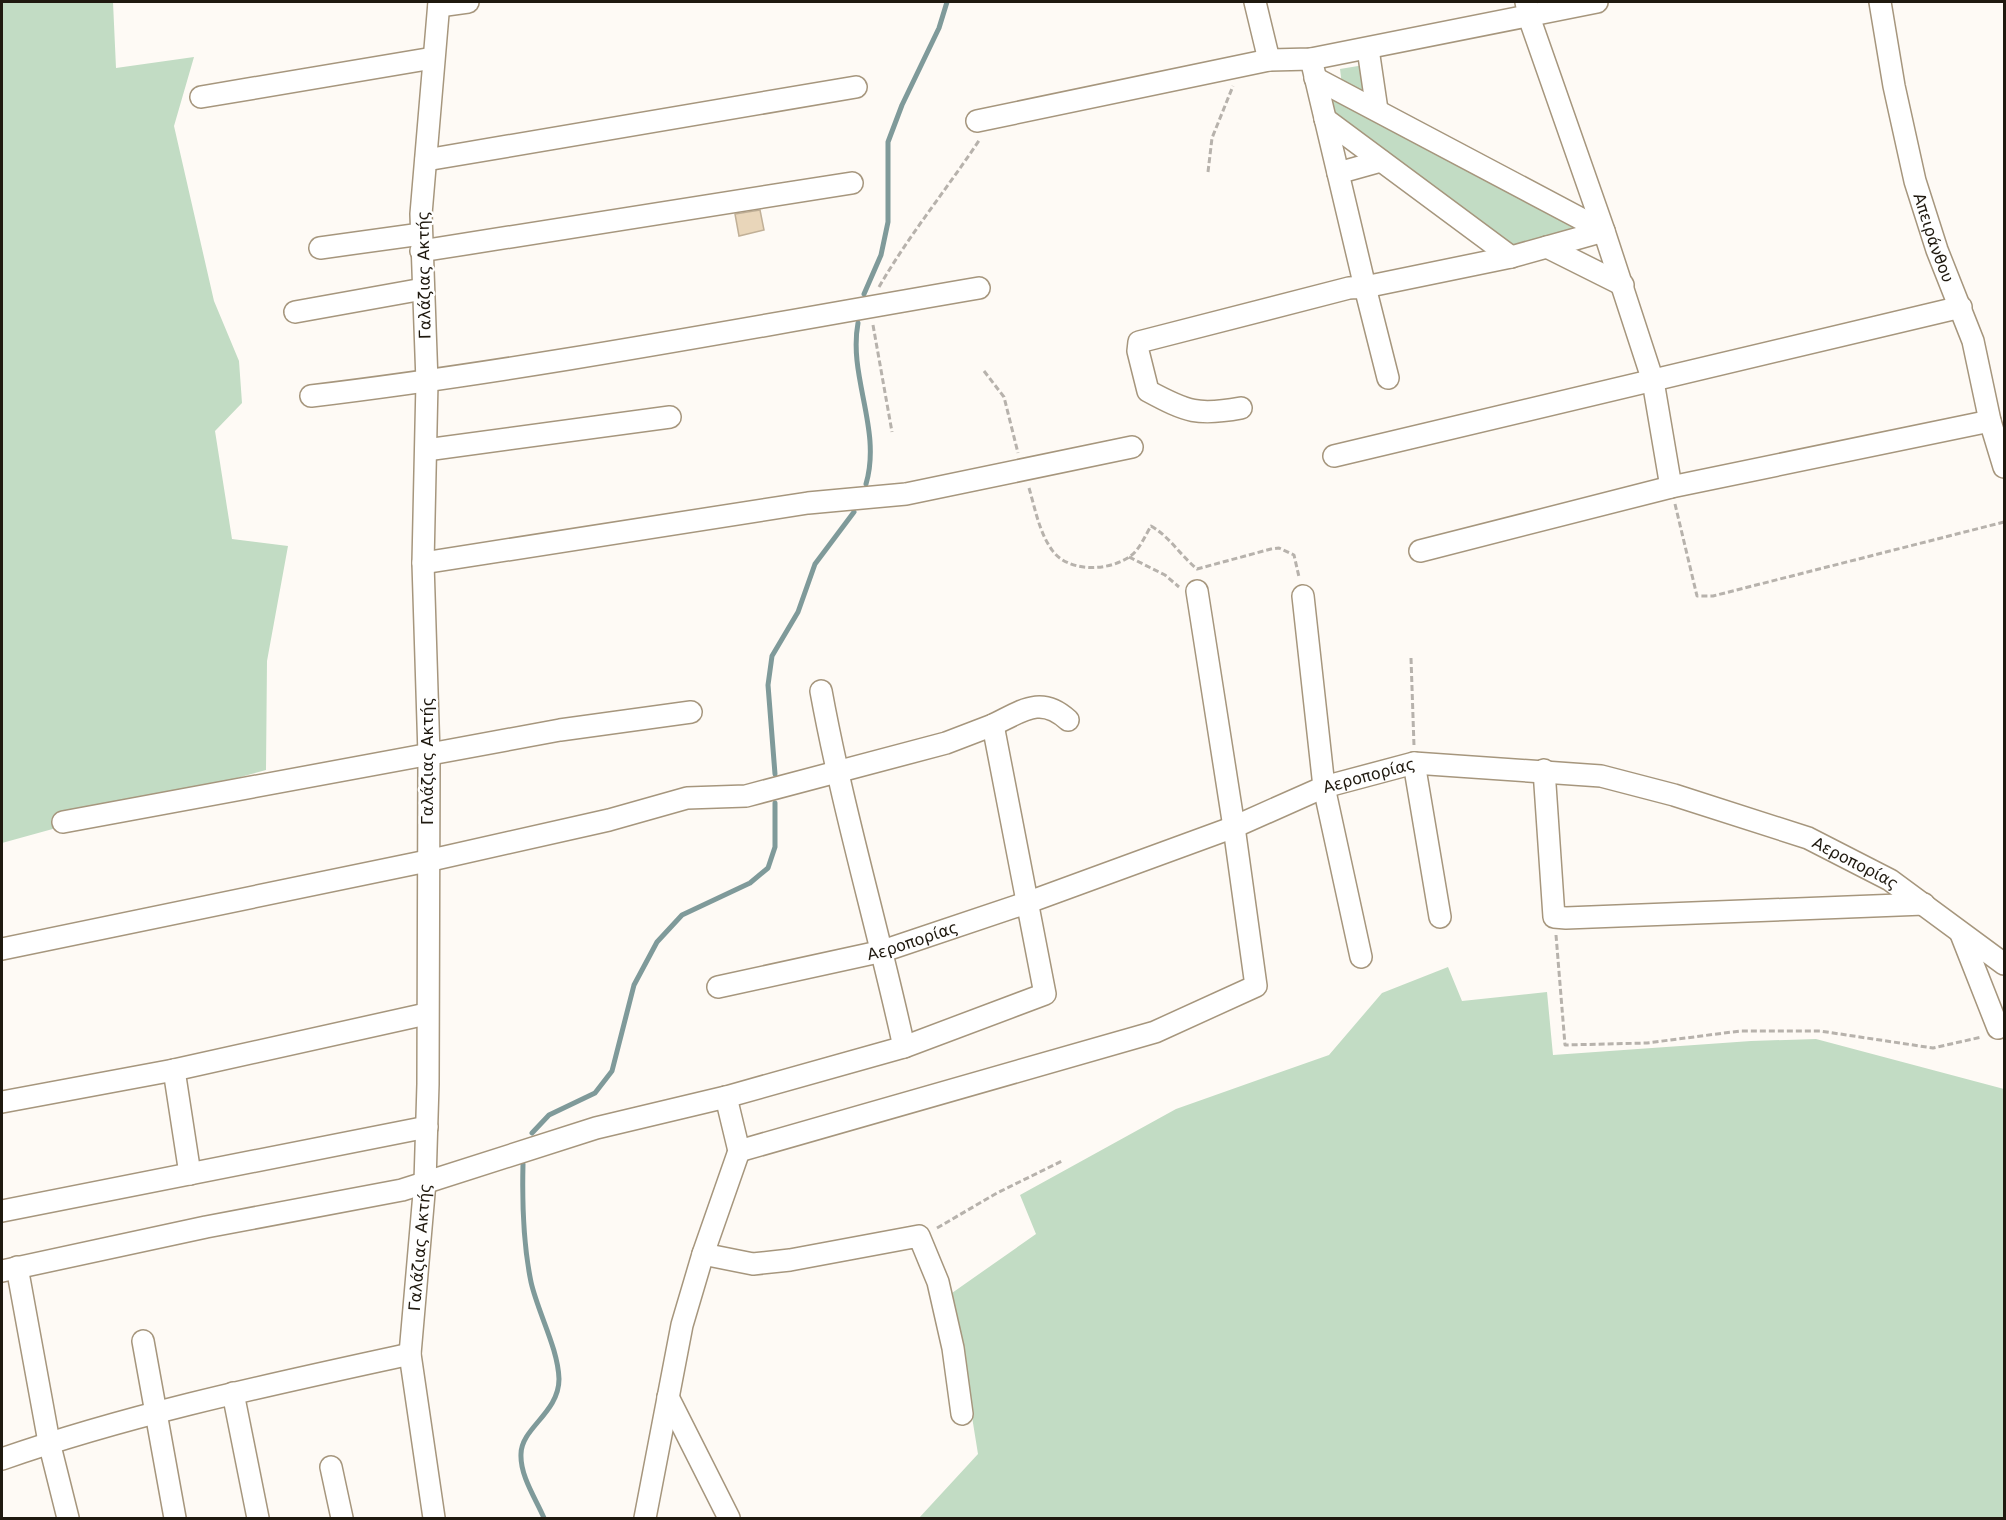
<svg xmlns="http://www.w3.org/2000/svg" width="2006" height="1520" font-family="'DejaVu Sans',sans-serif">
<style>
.green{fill:#c2dcc4}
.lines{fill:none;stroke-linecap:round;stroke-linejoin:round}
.stream{stroke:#7f9a9a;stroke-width:5}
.building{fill:#e9d6ba;stroke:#c1b097;stroke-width:1.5}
.minor-casing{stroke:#a6967d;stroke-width:24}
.path{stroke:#b7b2ac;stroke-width:3;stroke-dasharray:6 3;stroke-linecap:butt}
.minor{stroke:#fff;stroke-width:21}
.labels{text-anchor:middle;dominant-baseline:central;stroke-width:4.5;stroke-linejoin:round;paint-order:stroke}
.street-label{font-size:16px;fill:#1f190f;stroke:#fff}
</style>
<rect width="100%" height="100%" fill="#fefaf5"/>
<path class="green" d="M2 2H113L116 68 194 57 174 126 214 301 239 361 242 403 215 431 232 539 288 546 267 661 266 770 2 843Z
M1364 65 1368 100 1342 85 1340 69Z
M1327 92 1587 230 1513 248 1332 116Z
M1448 967 1462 1001 1547 992 1553 1055 1751 1041 1816 1039 2004 1089V1518H919L978 1454 952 1293 1036 1234 1020 1195 1176 1109 1329 1055 1382 993Z"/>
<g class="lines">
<path class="stream" d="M864 294 881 255 888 222V142L902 105 939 28 947 2
M858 323C848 377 882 429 866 484
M775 774 768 685 772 656 798 612 815 564 854 512
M532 1133 549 1115 595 1093 612 1071 634 985 657 942 682 915 750 883 768 868 775 847V803
M523 1164C522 1204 523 1243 531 1282 538 1313 558 1348 559 1379 559 1413 521 1428 521 1454 520 1476 536 1499 544 1518"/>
</g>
<path class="building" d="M760 210 764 230 739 236 735 214Z"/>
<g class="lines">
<defs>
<g id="minor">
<path d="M1255 2 1269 60 1311 59 1597 2"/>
<path id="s1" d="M1880 2 1894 86 1915 181 1937 250 1973 341 1990 421 2004 467"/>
<path d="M439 6 468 2"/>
<path d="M1368 49 1377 110"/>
<path d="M1311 59 1365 287 1511 257 1604 231 1529 17 1526 2"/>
<path d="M1315 78 1604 231 1653 381 1671 487"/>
<path d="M201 97 433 58"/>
<path d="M1325 119 1511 257"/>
<path d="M977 121 1269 60"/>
<path d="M426 160 856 87"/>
<path d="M1338 173 1381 161"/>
<path d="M1547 247 1623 285"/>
<path d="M320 248 421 234"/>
<path d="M421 251 852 183"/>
<path d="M295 312 423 289"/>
<path d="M311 396C535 369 757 326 979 288"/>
<path d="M1241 408C1198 416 1187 412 1148 391L1138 351 1139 342 1349 288 1365 287 1388 378"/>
<path d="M426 450 670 417"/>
<path d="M1334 456 1961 307"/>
<path d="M1420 551 1671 487 1990 421"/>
<path d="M423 563 808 503 906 494 1132 447"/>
<path d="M1303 596 1324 787 1361 957"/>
<path d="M993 725C1022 711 1041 695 1068 720"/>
<path d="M1414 763 1440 917"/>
<path d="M1544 770 1554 917 1566 918 1924 904"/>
<path d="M63 822 560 730 691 712"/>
<path d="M1961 934 1998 1028"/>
<path d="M2 949 427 861 609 820 687 798 746 796 946 743 993 725 1045 994 904 1047"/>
<path id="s2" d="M718 987 883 951 1029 902 1234 827 1324 787 1414 763 1601 776 1674 795 1808 838 1890 880 2004 964"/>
<path d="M174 1070 190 1174"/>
<path d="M726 1097 739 1151 1155 1032 1256 986 1234 827 1197 591"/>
<path d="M2 1102 174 1070 426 1014"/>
<path d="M2 1211 427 1127"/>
<path d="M703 1254 753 1264 790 1260 919 1236 938 1282 953 1348 962 1414"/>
<path d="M17 1267 49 1442 68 1518"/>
<path d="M2 1271 206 1227 402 1190 596 1128 726 1097 904 1047C878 928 843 811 821 691"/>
<path d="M143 1341 175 1518"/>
<path d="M233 1393 258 1518"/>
<path d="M668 1397 729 1518"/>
<path d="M2 1459C134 1413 273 1384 410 1354"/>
<path d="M331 1467 342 1518"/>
<path id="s3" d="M434 1518 410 1354 425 1182 428 1084 429 755 423 563 427 382 421 214 439 2"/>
<path d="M645 1518 682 1325 703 1254 739 1151"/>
</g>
</defs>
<use href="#minor" class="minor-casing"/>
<path class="path" d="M1208 172 1212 138 1233 86
M879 287C909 235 947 189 980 139
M873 325 892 432
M984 371 1004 397 1018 453
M1029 488C1035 508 1039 532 1052 550 1067 572 1107 572 1129 557 1139 551 1145 536 1151 526 1170 537 1180 555 1197 569L1271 549 1279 548 1294 555 1299 577
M1675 504 1697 596H1713L2004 522
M1129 557 1165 575 1179 587
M1411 658 1414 746
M1556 935 1565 1045 1647 1043 1740 1031H1820L1933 1048 1982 1037
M937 1228 997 1193 1062 1161"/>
<use href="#minor" class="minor"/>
</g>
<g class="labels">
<g class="street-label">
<text stroke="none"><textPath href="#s1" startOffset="242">Απειράνθου</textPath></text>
<text transform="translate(424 275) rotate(-91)">Γαλάζιας Ακτής</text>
<text transform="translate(427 761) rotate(-90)">Γαλάζιας Ακτής</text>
<text stroke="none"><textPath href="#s2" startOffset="686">Αεροπορίας</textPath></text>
<text stroke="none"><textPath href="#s2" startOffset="1190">Αεροπορίας</textPath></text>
<text stroke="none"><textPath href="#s2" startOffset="200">Αεροπορίας</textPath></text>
<text stroke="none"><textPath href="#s3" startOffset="273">Γαλάζιας Ακτής</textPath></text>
</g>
</g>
<rect width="2006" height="1520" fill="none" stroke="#1f190f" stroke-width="6"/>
</svg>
